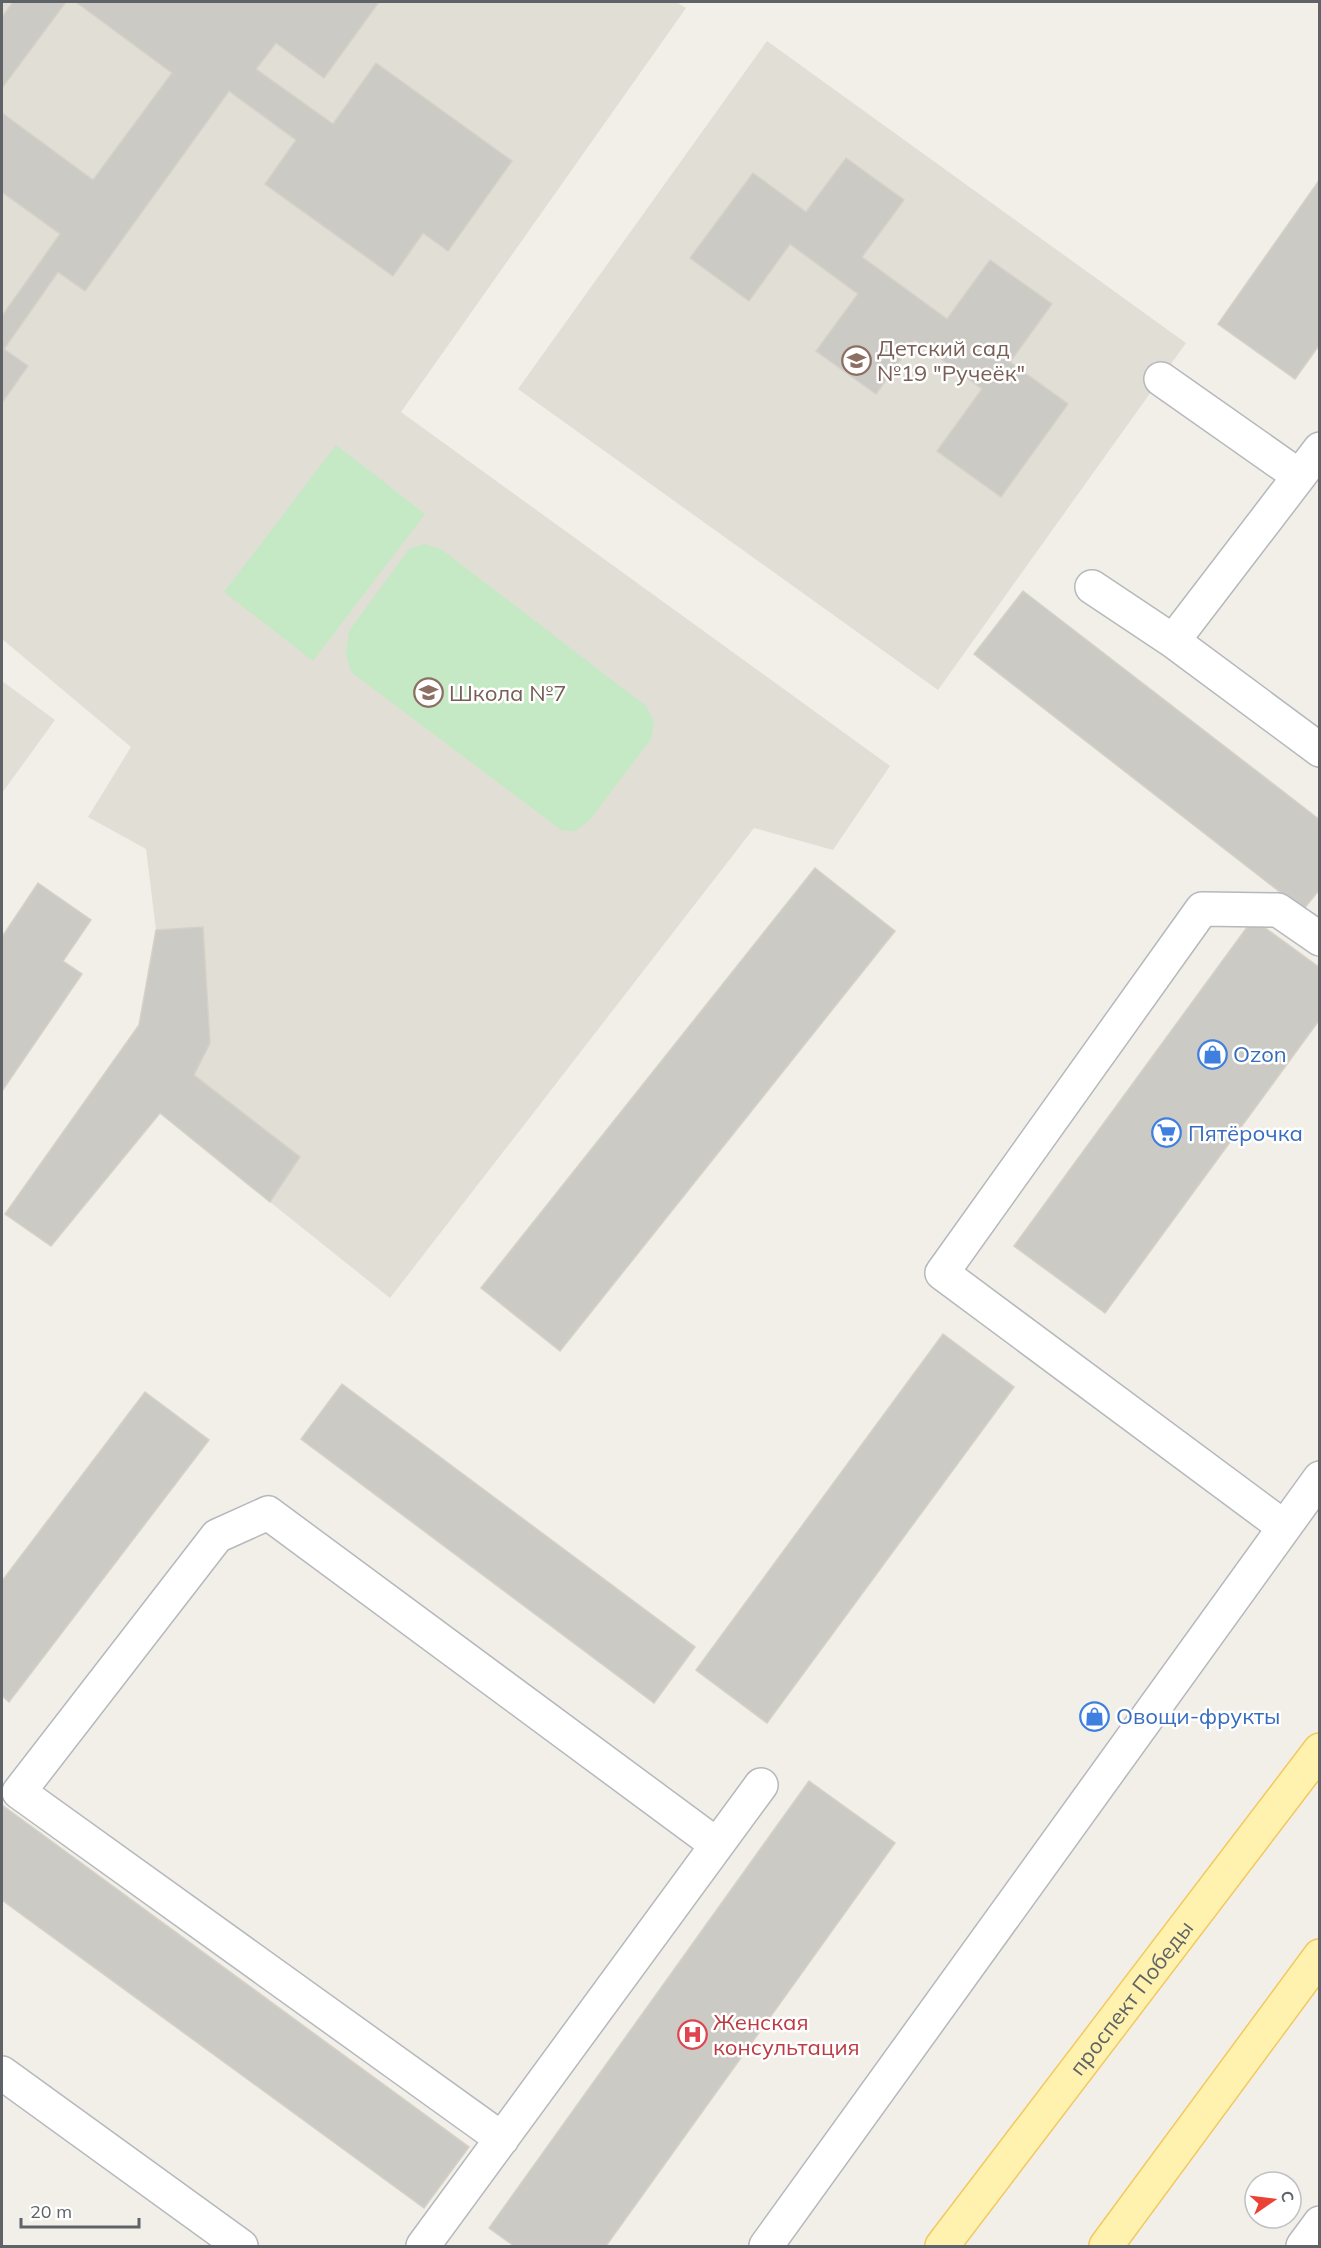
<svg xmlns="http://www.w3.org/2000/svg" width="1321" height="2248" font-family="Mulish,sans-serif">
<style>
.education{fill:#e1ded6}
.green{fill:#c5e8c5}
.building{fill:#cccac5;stroke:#d6d1c6;stroke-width:1.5}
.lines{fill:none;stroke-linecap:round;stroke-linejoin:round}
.minor-casing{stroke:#b5b8bc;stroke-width:36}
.major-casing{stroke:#f2c960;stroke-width:36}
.minor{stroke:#fff;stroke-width:33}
.major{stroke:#fff2af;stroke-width:33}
.labels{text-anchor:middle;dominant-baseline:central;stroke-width:5;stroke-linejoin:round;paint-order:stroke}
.education-label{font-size:22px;fill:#785e54;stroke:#fff;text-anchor:start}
.shop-label{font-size:22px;fill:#366cbe;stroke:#fff;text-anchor:start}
.street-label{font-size:22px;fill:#5f6368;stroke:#fff}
.health-label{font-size:22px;fill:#be3a42;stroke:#fff;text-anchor:start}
</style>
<rect width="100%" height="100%" fill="#f1efe8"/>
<path class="education" d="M2 2H676L686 8 401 412 890 766 833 850 754 828 390 1298 270 1202 300 1157 194 1075 210 1043 203 928 156 930 146 849 88 817 131 747 2 639Z
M767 41 1186 343 938 690 518 389Z
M2 681 55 720 2 793Z"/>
<path class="green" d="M336 445 425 514 313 661 224 592Z
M424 544 441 549 646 706 654 721 651 739 589 821 575 831 561 830 351 672 346 654 349 631 409 549Z"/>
<path class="building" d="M13 2H66L2 88V17Z
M76 2H379L324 78 276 43 256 69 333 124 376 63 512 161 448 251 423 233 393 276 265 184 296 140 229 91 85 291 58 272 4 349 28 366 2 403V316L60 234 2 192V113L93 180 172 73Z
M846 158 904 200 862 257 947 319 990 260 1052 304 1010 362 1068 404 1001 497 937 451 982 389 915 340 876 394 816 351 858 294 790 244 749 301 690 258 753 173 806 212Z
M1320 179V344L1295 379 1218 324Z
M1023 591 1320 820V889L1303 910 974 654Z
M815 868 895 931 560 1351 481 1288Z
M38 883 91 920 63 961 82 974 2 1091V937Z
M1253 919 1320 968V1019L1105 1313 1014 1246Z
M203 927 210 1043 194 1075 300 1157 270 1202 160 1113 51 1246 5 1214 139 1025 156 930Z
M943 1334 1014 1387 767 1723 696 1670Z
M342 1384 695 1647 654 1703 301 1439Z
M145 1392 209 1440 9 1702 2 1696V1581Z
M809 1781 895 1843 606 2246H514L489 2228Z
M2 1805 469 2147 424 2208 2 1900Z"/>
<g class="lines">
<defs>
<path id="minor" d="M1161 379 1299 476
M1320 449 1173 641 1320 750
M1092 587 1173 641
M1284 1527 942 1273 1202 909 1278 910 1320 939
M2 2073 241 2246
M502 2139 19 1792 217 1536 268 1513 717 1845
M423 2246 761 1785
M766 2246 1320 1478
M1303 2246 1320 2223"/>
<g id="major">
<path id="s1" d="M942 2246 1320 1750"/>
<path d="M1106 2246 1320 1956"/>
</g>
</defs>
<use href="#minor" class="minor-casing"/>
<use href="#major" class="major-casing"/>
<use href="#minor" class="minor"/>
<use href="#major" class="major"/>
</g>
<defs>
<symbol id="school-ring" viewBox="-11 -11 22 22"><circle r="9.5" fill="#fff" stroke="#8d6e63" stroke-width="1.5"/><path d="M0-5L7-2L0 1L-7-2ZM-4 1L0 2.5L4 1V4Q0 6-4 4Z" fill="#8d6e63"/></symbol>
<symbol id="shop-ring" viewBox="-11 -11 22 22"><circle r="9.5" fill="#fff" stroke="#3f7fe0" stroke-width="1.5"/><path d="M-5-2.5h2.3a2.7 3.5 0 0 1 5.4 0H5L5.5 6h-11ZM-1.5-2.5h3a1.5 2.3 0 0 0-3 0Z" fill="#3f7fe0"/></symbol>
<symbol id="supermarket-ring" viewBox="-11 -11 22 22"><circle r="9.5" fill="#fff" stroke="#3f7fe0" stroke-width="1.5"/><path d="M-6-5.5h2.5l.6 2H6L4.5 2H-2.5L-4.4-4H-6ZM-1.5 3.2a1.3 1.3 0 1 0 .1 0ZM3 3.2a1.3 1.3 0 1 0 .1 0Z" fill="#3f7fe0"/></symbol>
<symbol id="hospital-ring" viewBox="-11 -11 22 22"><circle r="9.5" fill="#fff" stroke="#e0444e" stroke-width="1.5"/><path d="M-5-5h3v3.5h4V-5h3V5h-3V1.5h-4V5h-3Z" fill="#e0444e"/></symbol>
</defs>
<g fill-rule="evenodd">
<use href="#school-ring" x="840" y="344" width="33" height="33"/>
<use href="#school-ring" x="412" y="676" width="33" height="33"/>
<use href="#shop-ring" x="1196" y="1038" width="33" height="33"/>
<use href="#supermarket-ring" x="1150" y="1116" width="33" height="33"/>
<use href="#shop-ring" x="1078" y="1700" width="33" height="33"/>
<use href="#hospital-ring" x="676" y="2018" width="33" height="33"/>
</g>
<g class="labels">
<g class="education-label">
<text x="877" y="348">Детский сад<tspan x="877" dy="25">№19 "Ручеёк"</tspan></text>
<text x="449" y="693">Школа №7</text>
</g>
<g class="shop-label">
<text x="1233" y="1054">Ozon</text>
<text x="1188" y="1133">Пятёрочка</text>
<text x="1116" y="1716">Овощи-фрукты</text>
</g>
<g class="street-label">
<text stroke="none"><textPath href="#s1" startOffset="312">проспект Победы</textPath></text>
</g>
<g class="health-label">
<text x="713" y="2022">Женская<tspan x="713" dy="25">консультация</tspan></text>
</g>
</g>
<rect width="1321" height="2248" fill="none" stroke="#5f6368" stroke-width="6"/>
<g transform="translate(1273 2200) rotate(76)"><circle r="28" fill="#ffffff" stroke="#bfc1c3" stroke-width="1.5"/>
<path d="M0-4.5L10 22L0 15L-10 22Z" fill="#ea4335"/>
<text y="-9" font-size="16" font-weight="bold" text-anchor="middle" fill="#5f6368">С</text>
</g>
<path d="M21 2218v9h118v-9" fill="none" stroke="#5f6368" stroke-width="3"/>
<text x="30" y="2218" font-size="18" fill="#5f6368" stroke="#ffffff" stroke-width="4.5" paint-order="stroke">20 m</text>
</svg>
